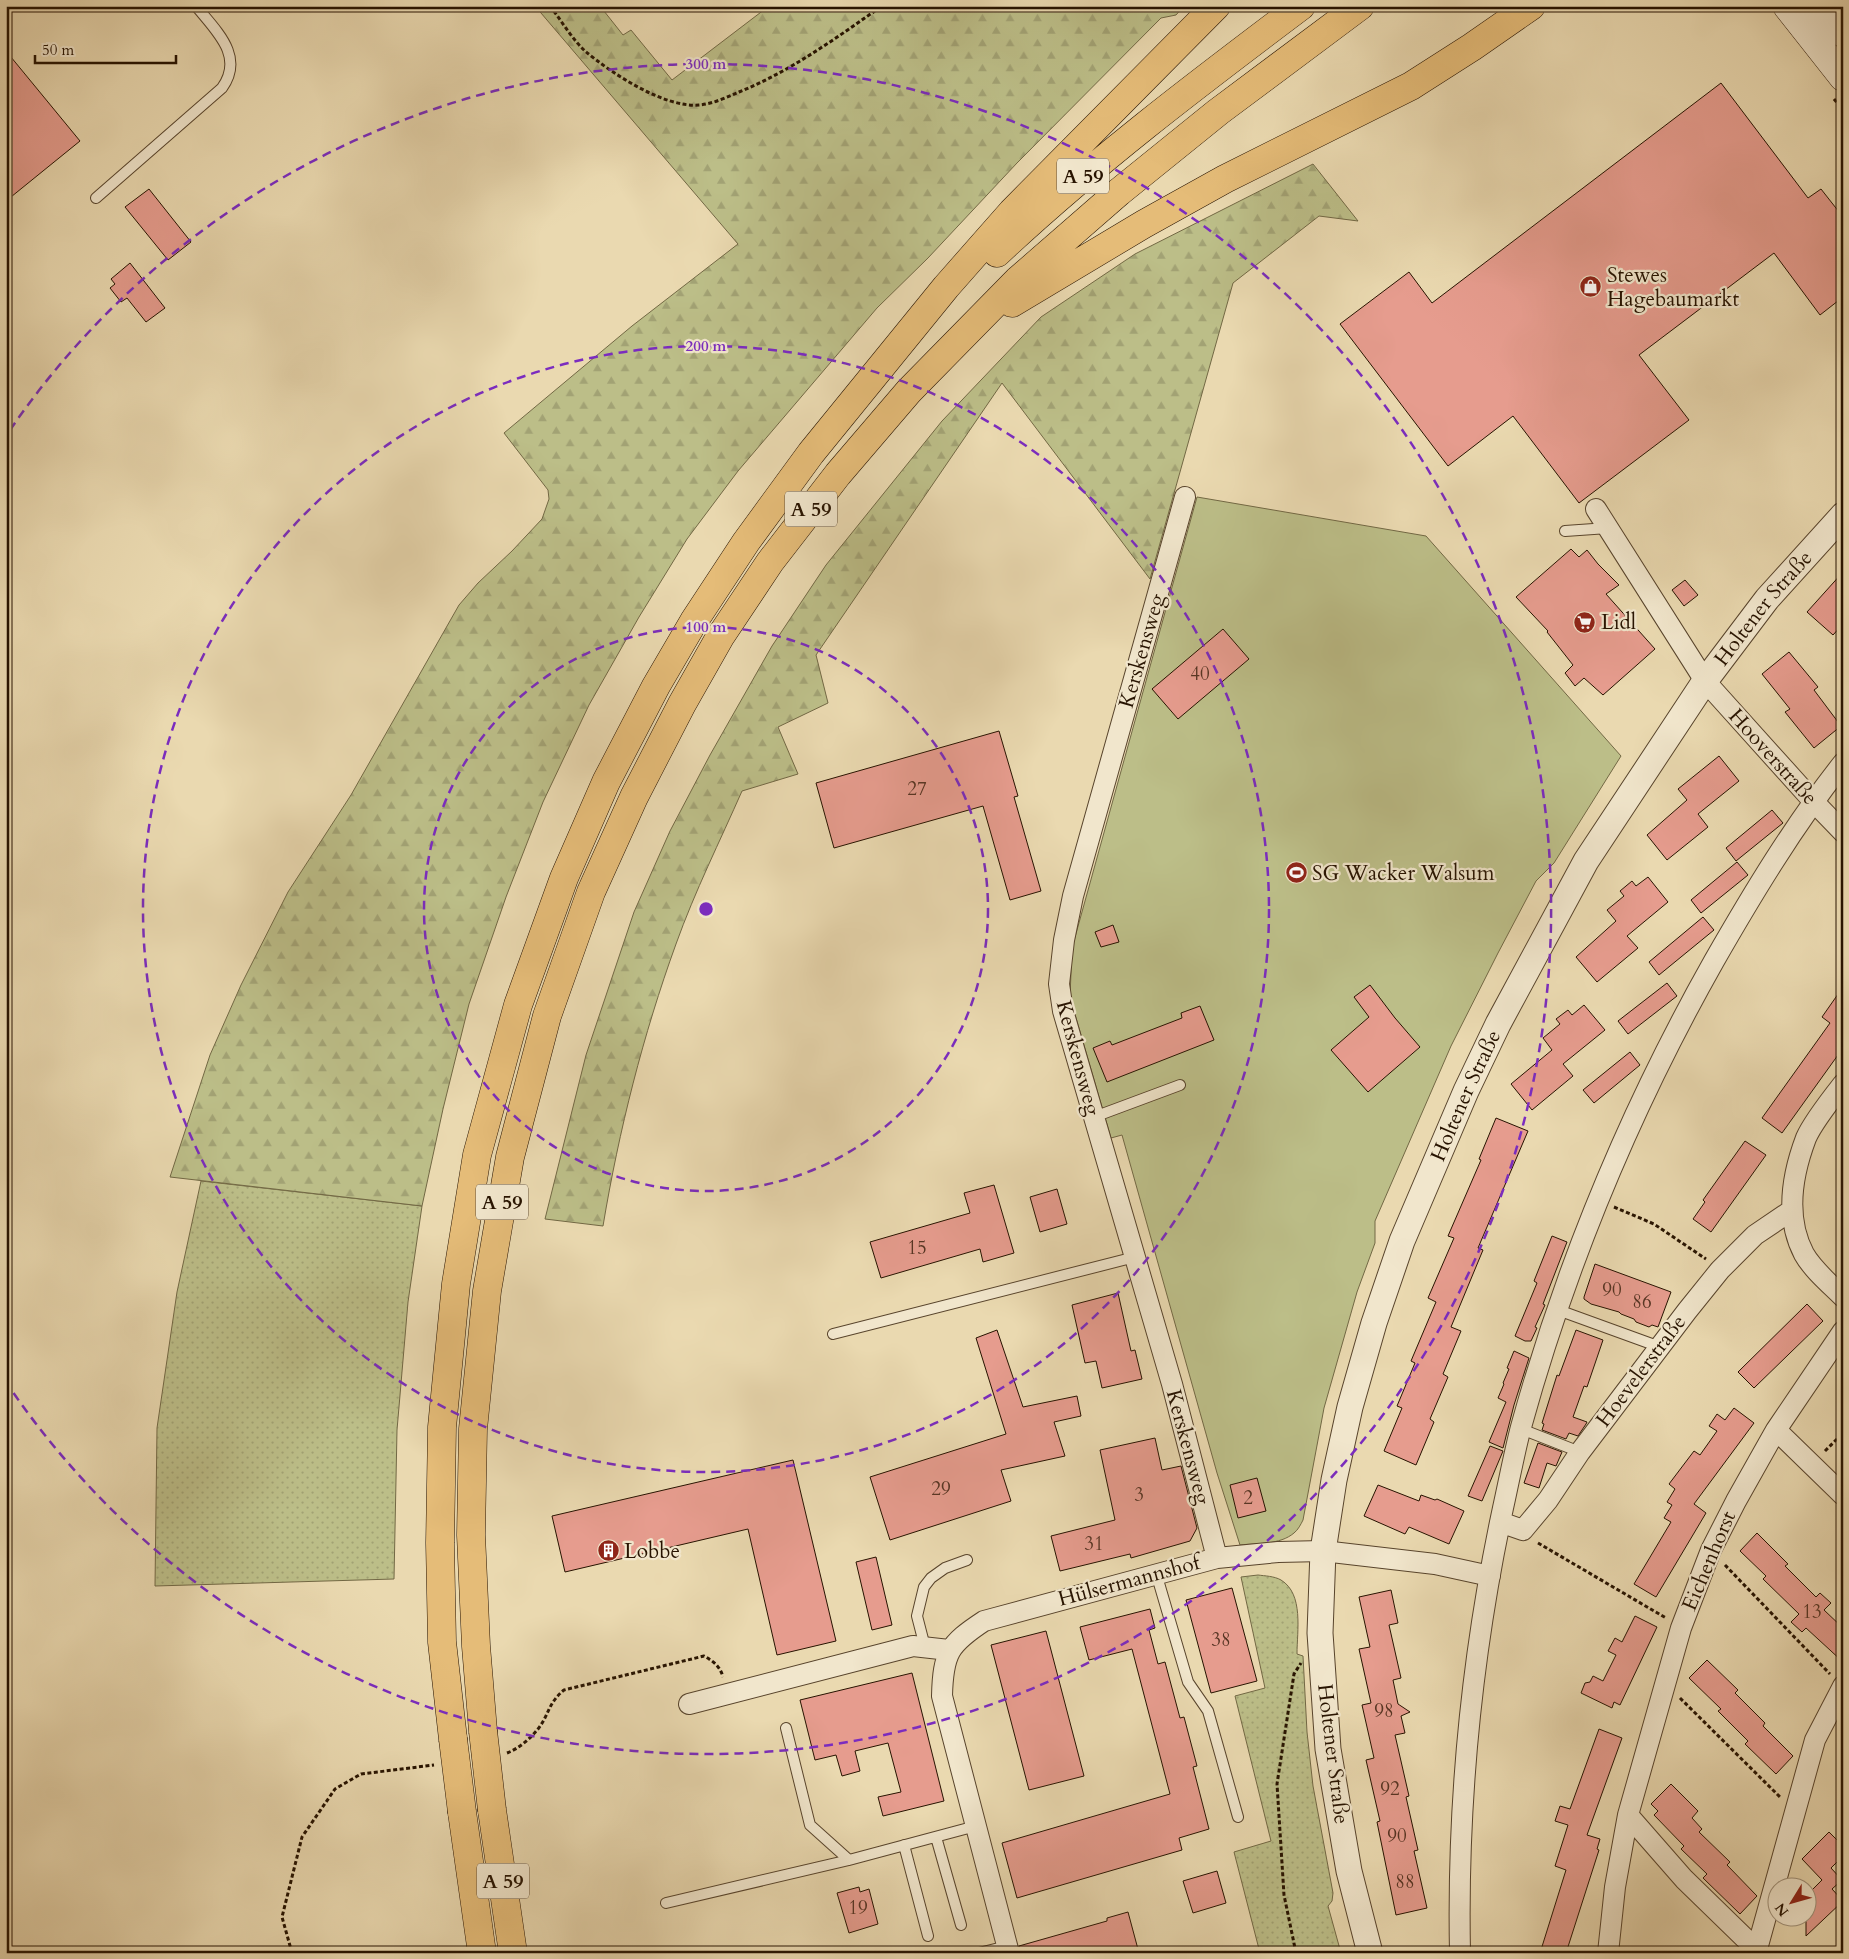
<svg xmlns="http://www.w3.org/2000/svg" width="1849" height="1959" font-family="Cardo,serif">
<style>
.green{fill:url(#green-dots);stroke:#726844}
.forest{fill:url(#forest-firs);stroke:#726844}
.pitch{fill:#bcbe88;stroke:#726844}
.building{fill:#e69c8e;stroke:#271300}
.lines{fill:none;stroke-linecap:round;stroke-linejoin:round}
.service-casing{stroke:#58442c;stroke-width:12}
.minor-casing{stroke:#58442c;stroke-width:22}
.tertiary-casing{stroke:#58442c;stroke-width:27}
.secondary-casing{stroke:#271300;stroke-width:29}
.motorway-casing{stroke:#271300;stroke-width:29}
.path{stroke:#271300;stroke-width:3;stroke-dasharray:4 2.5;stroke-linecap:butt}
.service{stroke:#f1e6cc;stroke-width:10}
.minor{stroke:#f1e6cc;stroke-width:20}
.tertiary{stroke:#f1e6cc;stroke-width:25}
.secondary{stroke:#f1e6cc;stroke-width:28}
.motorway{stroke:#e5bc78;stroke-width:28}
.motorway-bridge-casing{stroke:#271300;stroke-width:29;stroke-linecap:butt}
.motorway-bridge{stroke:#e5bc78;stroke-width:28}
.ring{fill:none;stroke:#7b2cbf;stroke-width:2.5;stroke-dasharray:9 6}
.labels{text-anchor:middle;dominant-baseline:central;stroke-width:4.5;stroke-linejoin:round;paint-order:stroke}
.number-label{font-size:19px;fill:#573524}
.shield{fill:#f1e6cc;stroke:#64523d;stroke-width:1}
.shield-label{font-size:20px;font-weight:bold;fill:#271300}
.poi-label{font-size:21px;fill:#271300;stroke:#f1e6cc;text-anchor:start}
.street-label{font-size:21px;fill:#271300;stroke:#f1e6cc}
.centre{fill:#7b2cbf;stroke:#f1e6cc;stroke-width:2.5}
.ring-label{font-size:15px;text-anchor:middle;font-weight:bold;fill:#7b2cbf;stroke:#f1e6cc;stroke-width:4.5;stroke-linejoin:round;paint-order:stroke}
</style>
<defs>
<pattern id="green-dots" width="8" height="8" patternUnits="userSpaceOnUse" patternTransform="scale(1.25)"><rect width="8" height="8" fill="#bcbe88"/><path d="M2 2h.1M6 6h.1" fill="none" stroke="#a2a274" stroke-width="1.8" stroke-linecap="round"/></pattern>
<pattern id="forest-firs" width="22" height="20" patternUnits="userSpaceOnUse" patternTransform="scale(1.25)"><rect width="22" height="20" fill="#bcbe88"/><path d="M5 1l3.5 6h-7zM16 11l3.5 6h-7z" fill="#a2a274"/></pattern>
</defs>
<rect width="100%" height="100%" fill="#ead9b0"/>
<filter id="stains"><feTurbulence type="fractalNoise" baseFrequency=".004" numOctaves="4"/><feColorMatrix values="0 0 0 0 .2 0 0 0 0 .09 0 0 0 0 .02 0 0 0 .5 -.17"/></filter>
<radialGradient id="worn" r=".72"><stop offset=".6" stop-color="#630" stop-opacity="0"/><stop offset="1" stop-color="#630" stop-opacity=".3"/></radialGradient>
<path class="green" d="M201 1181 422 1206 408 1302 397 1430 394 1579 155 1586 157 1428 177 1292Z
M1258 1575C1265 1576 1274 1576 1281 1580 1304 1594 1297 1631 1297 1654L1303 1656 1307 1732 1313 1786 1333 1893 1332 1901 1328 1906 1341 1953H1260L1234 1852 1271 1841 1235 1696 1265 1688 1241 1577Z"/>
<path class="forest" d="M535 6H600L623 35 631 30 672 80 769 6H1184L1176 15 1161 18 1017 163 928 258 877 308 738 471 687 539 639 617 589 705 543 802 506 897 469 1004 443 1109 422 1206 170 1177 210 1055 241 985 288 892 351 795 459 605 478 583 512 551 542 519 549 499 548 490 504 433 632 326 738 244Z
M1313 164 1358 221 1319 216 1233 283 1150 579 1002 383 816 655 828 703 778 727 798 774 742 791C720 841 695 891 676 944 643 1035 619 1130 603 1226L545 1219 586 1055 634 912 670 831 710 755 772 646 826 565 942 421 1041 317 1135 254Z"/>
<path class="pitch" d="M1197 497 1426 536 1621 756 1554 863 1536 881 1498 953 1451 1046 1375 1221V1243L1357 1292 1324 1408 1303 1520C1301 1524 1298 1530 1294 1533 1280 1545 1257 1543 1240 1545L1217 1473 1122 1135 1111 1138 1070 997 1072 948Z"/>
<path class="building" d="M6 51 80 141 6 201Z
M1721 83 1808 198 1821 189 1843 217V297L1820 315 1774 253 1639 355 1689 420 1579 503 1513 416 1448 466 1340 324 1409 272 1432 303Z
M149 189 191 242 168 260 125 207Z
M130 263 165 308 146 322 127 298 121 302 110 288 115 284 111 279Z
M1571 549 1579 557 1587 550 1598 564 1619 585 1606 594 1655 649 1603 695 1584 678 1575 686 1565 673 1573 665 1547 632 1548 631 1516 597Z
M1843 572V624L1833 635 1807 612Z
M1685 580 1698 595 1684 606 1672 590Z
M1223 629 1249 659 1178 719 1152 689Z
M1789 652 1818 687 1814 690 1841 726 1814 748 1785 712 1790 709 1762 674Z
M999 731 1018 796 1014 797 1041 891 1010 900 983 806 834 848 816 783Z
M1719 756 1739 781 1698 814 1708 827 1667 860 1647 835 1687 800 1678 789Z
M1772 810 1783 823 1736 861 1726 848Z
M1737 862 1748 875 1701 913 1691 900Z
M1648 877 1668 902 1627 936 1638 948 1597 982 1576 957 1616 921 1607 910 1624 896 1620 891 1632 881 1636 886Z
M1703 917 1714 930 1659 975 1649 962Z
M1113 925 1119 942 1101 947 1095 932Z
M1667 983 1677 996 1628 1034 1618 1021Z
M1370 985 1395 1018 1420 1047 1368 1092 1331 1050 1369 1017 1354 997Z
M1843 987V1048L1782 1133 1762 1118 1830 1023 1822 1017Z
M1584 1005 1605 1030 1563 1064 1573 1076 1532 1110 1511 1084 1552 1050 1543 1038 1560 1024 1556 1019 1568 1010 1572 1015Z
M1200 1006 1214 1040 1107 1082 1093 1048 1110 1041 1112 1045 1182 1018 1181 1013Z
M1630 1052 1640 1065 1594 1103 1583 1090Z
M1496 1118 1528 1131 1478 1248 1483 1250 1451 1327 1461 1331 1443 1374 1448 1377 1430 1419 1434 1422 1416 1465 1384 1451 1402 1408 1397 1406 1415 1363 1411 1361 1436 1302 1428 1298 1454 1238 1448 1236 1481 1160 1479 1159Z
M1745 1141 1766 1155 1711 1232 1693 1219 1705 1202 1703 1200Z
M994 1185 1014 1253 983 1262 980 1249 881 1278 870 1242 970 1213 964 1193Z
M1057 1189 1067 1224 1040 1232 1030 1197Z
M1552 1236 1567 1242 1543 1304 1545 1305 1535 1327 1537 1328 1531 1341H1525L1515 1336 1537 1283 1534 1281Z
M1595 1264 1671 1292 1658 1327 1652 1325 1649 1327 1636 1322 1634 1319 1621 1314 1619 1312 1591 1304 1584 1299V1297Z
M1118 1293 1131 1351 1135 1350 1142 1379 1102 1388 1096 1361 1085 1363 1072 1305Z
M1807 1304 1823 1321 1754 1388 1738 1372Z
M997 1330 1023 1407 1077 1396 1081 1416 1054 1422 1065 1456 1001 1470 1011 1501 890 1540 870 1477 1006 1434 976 1338Z
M1576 1330 1603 1340 1587 1387 1584 1386 1573 1417 1587 1422 1586 1424 1578 1436 1569 1433 1566 1439 1542 1430 1544 1424 1542 1423 1557 1375 1559 1376Z
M1514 1351 1529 1358 1514 1405 1503 1448 1489 1442 1506 1402 1498 1398 1504 1384 1503 1383 1509 1369 1507 1368Z
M1734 1408 1754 1423 1694 1504 1706 1513 1656 1597 1634 1584 1671 1522 1664 1518 1672 1505 1667 1502 1675 1489 1669 1484 1694 1451 1700 1455 1717 1431 1709 1426 1717 1414 1725 1420Z
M1155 1438 1162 1470 1181 1466 1197 1528 1190 1541 1131 1558 1130 1554 1060 1571 1051 1536 1115 1520 1100 1450Z
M1538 1443 1562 1452 1556 1466 1547 1463 1539 1488 1524 1483Z
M1490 1446 1503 1451 1482 1501 1468 1496Z
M793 1460 836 1641 777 1655 748 1529 565 1572 552 1516Z
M1257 1478 1266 1511 1238 1518 1230 1485Z
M1378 1485 1419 1501 1421 1495 1435 1500 1437 1499 1464 1511 1449 1544 1409 1527 1405 1534 1364 1516Z
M1757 1533 1788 1564 1785 1566 1816 1597 1820 1593 1831 1603 1824 1610 1843 1628V1662L1806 1628 1802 1632 1791 1622 1799 1614 1763 1579 1766 1576 1740 1551Z
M876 1557 892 1625 872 1630 856 1562Z
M1232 1588 1257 1681 1211 1693 1186 1600Z
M1391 1590 1398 1623 1389 1625 1401 1678 1393 1680 1398 1704 1410 1712 1401 1716 1405 1733 1395 1735 1409 1796 1406 1797 1418 1850 1414 1851 1427 1908 1396 1915 1377 1822 1380 1821 1366 1760 1374 1758 1362 1705 1371 1703 1359 1649 1370 1647 1359 1597Z
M1150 1609 1155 1628 1149 1630 1158 1664 1165 1662 1180 1718 1184 1717 1197 1766 1193 1767 1209 1829 1179 1838 1182 1850 1017 1898 1002 1843 1170 1794 1132 1649 1089 1660 1080 1627Z
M1635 1616 1657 1627 1620 1705 1614 1702 1612 1708 1581 1693 1585 1683 1590 1682 1593 1676 1603 1681 1616 1655 1608 1651 1615 1638 1622 1642Z
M1046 1631 1084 1776 1029 1790 991 1645Z
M1707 1660 1738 1690 1735 1693 1765 1723 1763 1726 1793 1756 1776 1774 1745 1744 1748 1741 1718 1711 1721 1709 1689 1678Z
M912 1673 944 1801 883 1816 878 1797 901 1792 888 1743 855 1751 860 1771 842 1776 836 1755 815 1760 800 1700Z
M1599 1729 1622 1738 1587 1835 1600 1839 1597 1849 1599 1850 1566 1953H1540L1566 1870 1555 1866 1568 1825 1555 1821 1560 1806 1570 1809Z
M1671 1784 1698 1811 1692 1818 1702 1829 1699 1832 1730 1862 1727 1865 1757 1896 1740 1914 1703 1878 1707 1874 1681 1849 1684 1846 1654 1815 1658 1811 1651 1804Z
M1829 1832 1843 1846V1856L1831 1868 1842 1880 1832 1889 1843 1901 1806 1936V1896L1822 1880 1802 1859Z
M1217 1871 1226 1903 1193 1913 1183 1881Z
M859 1887 860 1892 869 1889 878 1924 849 1933 837 1893Z
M1128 1912 1139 1953H1021L1019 1946 1107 1921V1918Z"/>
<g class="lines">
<defs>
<path id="service" d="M96 198 222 88C245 56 216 31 196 6
M1565 531 1608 528
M1094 1117 1180 1085
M1558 1310 1660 1347
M833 1334 1135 1257
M1521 1429 1580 1452
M1156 1573 1188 1682 1208 1711 1238 1817
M925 1647 917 1616 924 1587 931 1578 945 1568 967 1560
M786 1728 810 1825 849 1860 976 1826
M936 1837 961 1925
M904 1845 928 1936
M666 1903 849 1860
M979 1953 1007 1946"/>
<path id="minor" d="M1185 497 1073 896 1064 940 1059 984 1063 1011 1172 1384 1217 1558
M1596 509 1705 681 1813 801 1843 832
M1843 1084C1832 1098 1813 1122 1806 1138 1792 1175 1785 1218 1804 1254 1813 1270 1830 1284 1843 1297
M1776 1430 1843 1495
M1500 1522 1523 1530 1548 1500 1580 1452 1687 1311 1720 1270 1755 1235 1792 1210
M689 1704 913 1646 949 1650
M1628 1815 1684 1879 1760 1953
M1757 1949 1815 1740 1843 1686
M1009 1953 942 1696C943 1653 949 1644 984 1621L1217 1558 1278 1552 1323 1551 1435 1564 1490 1576
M1460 1953C1457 1804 1472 1653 1503 1508 1509 1481 1514 1454 1521 1427 1566 1264 1631 1108 1714 961 1753 893 1794 825 1843 763
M1608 1953 1615 1887 1628 1815 1681 1628 1711 1550 1736 1501 1776 1430 1843 1331"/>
<g id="tertiary">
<path id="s1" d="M1370 1953 1349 1871 1328 1749 1320 1633 1323 1551 1334 1480 1350 1407 1374 1323 1402 1241 1466 1091 1498 1024 1586 861 1705 681 1767 599 1843 515"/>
</g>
<path id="secondary" d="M1787 6 1843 77
M1821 6 1843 33"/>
<path id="motorway" d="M997 253C1093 163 1196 85 1301 6
M1012 303 1144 224 1225 179 1411 86 1472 47 1531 6
M483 1731 476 1646 471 1535 473 1429 487 1291 510 1157 547 1016 591 892 634 797 682 704 720 637 770 562 838 474 909 391 1018 280 1119 192 1218 112 1360 6
M453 1739 442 1642 440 1543 442 1427 456 1284 477 1155 518 1005 564 878 606 782 656 686 694 621 746 542 811 453 946 287 1012 212 1216 6
M492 1810 513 1953
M462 1812 482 1953"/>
</defs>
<use href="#service" class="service-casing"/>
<use href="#minor" class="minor-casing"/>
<use href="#tertiary" class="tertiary-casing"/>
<use href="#secondary" class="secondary-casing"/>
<use href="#motorway" class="motorway-casing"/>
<path class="path" d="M550 6C561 20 572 39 585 51 611 73 664 108 699 105 713 104 727 97 739 92 791 71 836 38 882 6
M1834 99 1843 110
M1614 1207 1654 1224 1706 1259
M1825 1451 1843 1433
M1538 1543 1666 1618
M1725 1565 1830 1674
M1680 1698 1781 1798
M507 1753C518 1749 530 1739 538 1729 549 1715 548 1703 564 1690L704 1656C713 1661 720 1666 723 1677
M292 1953 282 1917 302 1837 335 1789 361 1774 434 1765
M1296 1953 1284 1895 1277 1784 1294 1674 1301 1663"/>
<use href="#service" class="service"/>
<use href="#minor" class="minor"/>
<use href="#tertiary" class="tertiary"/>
<use href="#secondary" class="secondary"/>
<use href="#motorway" class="motorway"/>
<defs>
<path id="motorway-bridge" d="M483 1731 492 1810
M453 1739 462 1812"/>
</defs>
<use href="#motorway-bridge" class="motorway-bridge-casing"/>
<use href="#motorway-bridge" class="motorway-bridge"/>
</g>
<g class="ring">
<circle cx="706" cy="909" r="282"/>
<circle cx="706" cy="909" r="563"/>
<path d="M10 430A845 845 0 1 1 10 1388"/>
</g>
<defs>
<symbol id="shop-disc" viewBox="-11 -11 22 22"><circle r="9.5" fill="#8f2418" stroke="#f1e6cc"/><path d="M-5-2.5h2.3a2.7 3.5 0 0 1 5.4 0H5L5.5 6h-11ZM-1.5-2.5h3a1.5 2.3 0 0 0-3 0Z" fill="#fff"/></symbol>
<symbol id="supermarket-disc" viewBox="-11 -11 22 22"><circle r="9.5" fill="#8f2418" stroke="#f1e6cc"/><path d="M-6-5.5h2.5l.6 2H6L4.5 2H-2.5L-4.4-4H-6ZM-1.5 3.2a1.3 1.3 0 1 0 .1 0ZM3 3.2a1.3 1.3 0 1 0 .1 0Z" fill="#fff"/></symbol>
<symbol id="stadium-disc" viewBox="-11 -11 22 22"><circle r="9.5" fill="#8f2418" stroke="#f1e6cc"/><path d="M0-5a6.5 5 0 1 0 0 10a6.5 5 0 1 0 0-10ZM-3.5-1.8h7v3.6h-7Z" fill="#fff"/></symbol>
<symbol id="building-disc" viewBox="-11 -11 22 22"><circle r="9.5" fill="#8f2418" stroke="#f1e6cc"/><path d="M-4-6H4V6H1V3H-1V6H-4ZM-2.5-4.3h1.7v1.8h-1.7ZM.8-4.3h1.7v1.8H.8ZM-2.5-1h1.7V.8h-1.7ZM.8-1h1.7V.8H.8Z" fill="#fff"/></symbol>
</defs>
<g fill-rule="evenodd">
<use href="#shop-disc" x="1578" y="274" width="25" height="25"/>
<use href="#supermarket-disc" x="1572" y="610" width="25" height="25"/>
<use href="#stadium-disc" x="1284" y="860" width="25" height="25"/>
<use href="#building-disc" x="596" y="1538" width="25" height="25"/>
</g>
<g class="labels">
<g class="number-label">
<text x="1200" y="674">40</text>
<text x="917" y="789">27</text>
<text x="917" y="1248">15</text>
<text x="1612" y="1290">90</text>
<text x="1642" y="1302">86</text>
<text x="941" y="1489">29</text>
<text x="1139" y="1495">3</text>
<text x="1248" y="1498">2</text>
<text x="1094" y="1544">31</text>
<text x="1812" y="1612">13</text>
<text x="1221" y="1640">38</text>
<text x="1384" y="1711">98</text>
<text x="1390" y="1789">92</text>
<text x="1397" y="1836">90</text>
<text x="1405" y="1882">88</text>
<text x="858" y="1908">19</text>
</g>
<g class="shield">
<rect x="1057" y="158.5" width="52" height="35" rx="4"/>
<rect x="785" y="491.5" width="52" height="35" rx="4"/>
<rect x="476" y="1184.5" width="52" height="35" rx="4"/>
<rect x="477" y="1863.5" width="52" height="35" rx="4"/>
</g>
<g class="shield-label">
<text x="1083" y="176">A 59</text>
<text x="811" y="509">A 59</text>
<text x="502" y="1202">A 59</text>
<text x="503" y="1881">A 59</text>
</g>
<g class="poi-label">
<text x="1607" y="275">Stewes<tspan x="1607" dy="24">Hagebaumarkt</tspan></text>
<text x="1601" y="622">Lidl</text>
<text x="1312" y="873">SG Wacker Walsum</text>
<text x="624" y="1551">Lobbe</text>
</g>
<g class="street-label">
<text stroke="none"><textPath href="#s1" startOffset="1459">Holtener Straße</textPath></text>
<text transform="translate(1142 651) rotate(-74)">Kerskensweg</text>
<text transform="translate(1773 757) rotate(48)">Hooverstraße</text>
<text transform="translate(1078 1058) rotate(75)">Kerskensweg</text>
<text stroke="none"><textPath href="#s1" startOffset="886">Holtener Straße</textPath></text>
<text transform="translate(1641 1371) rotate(-53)">Hoevelerstraße</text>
<text transform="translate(1188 1447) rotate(75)">Kerskensweg</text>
<text transform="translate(1709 1561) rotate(-67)">Eichenhorst</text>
<text transform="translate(1129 1581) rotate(-15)">Hülsermannshof</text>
<text transform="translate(1333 1754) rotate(83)">Holtener Straße</text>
</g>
</g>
<circle cx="706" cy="909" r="8" class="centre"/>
<g class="ring-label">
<text x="706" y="69">300 m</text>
<text x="706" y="351">200 m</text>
<text x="706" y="632">100 m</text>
</g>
<rect width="1849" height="1959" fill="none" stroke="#ead9b0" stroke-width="25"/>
<rect x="8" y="8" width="1834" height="1944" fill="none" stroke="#271300" stroke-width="2.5"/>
<rect x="12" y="12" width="1824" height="1934" fill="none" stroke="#271300"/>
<g transform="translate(1792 1902) rotate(233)"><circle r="24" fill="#f1e6cc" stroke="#a0927a"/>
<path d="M0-4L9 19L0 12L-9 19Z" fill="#8f2418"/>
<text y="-8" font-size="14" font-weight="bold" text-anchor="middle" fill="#271300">N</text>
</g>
<path d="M35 55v8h141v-8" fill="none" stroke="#271300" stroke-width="2.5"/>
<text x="42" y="55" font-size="15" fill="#271300" stroke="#f1e6cc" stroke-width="4" paint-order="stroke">50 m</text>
<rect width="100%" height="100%" filter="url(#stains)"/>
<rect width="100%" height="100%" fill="url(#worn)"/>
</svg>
